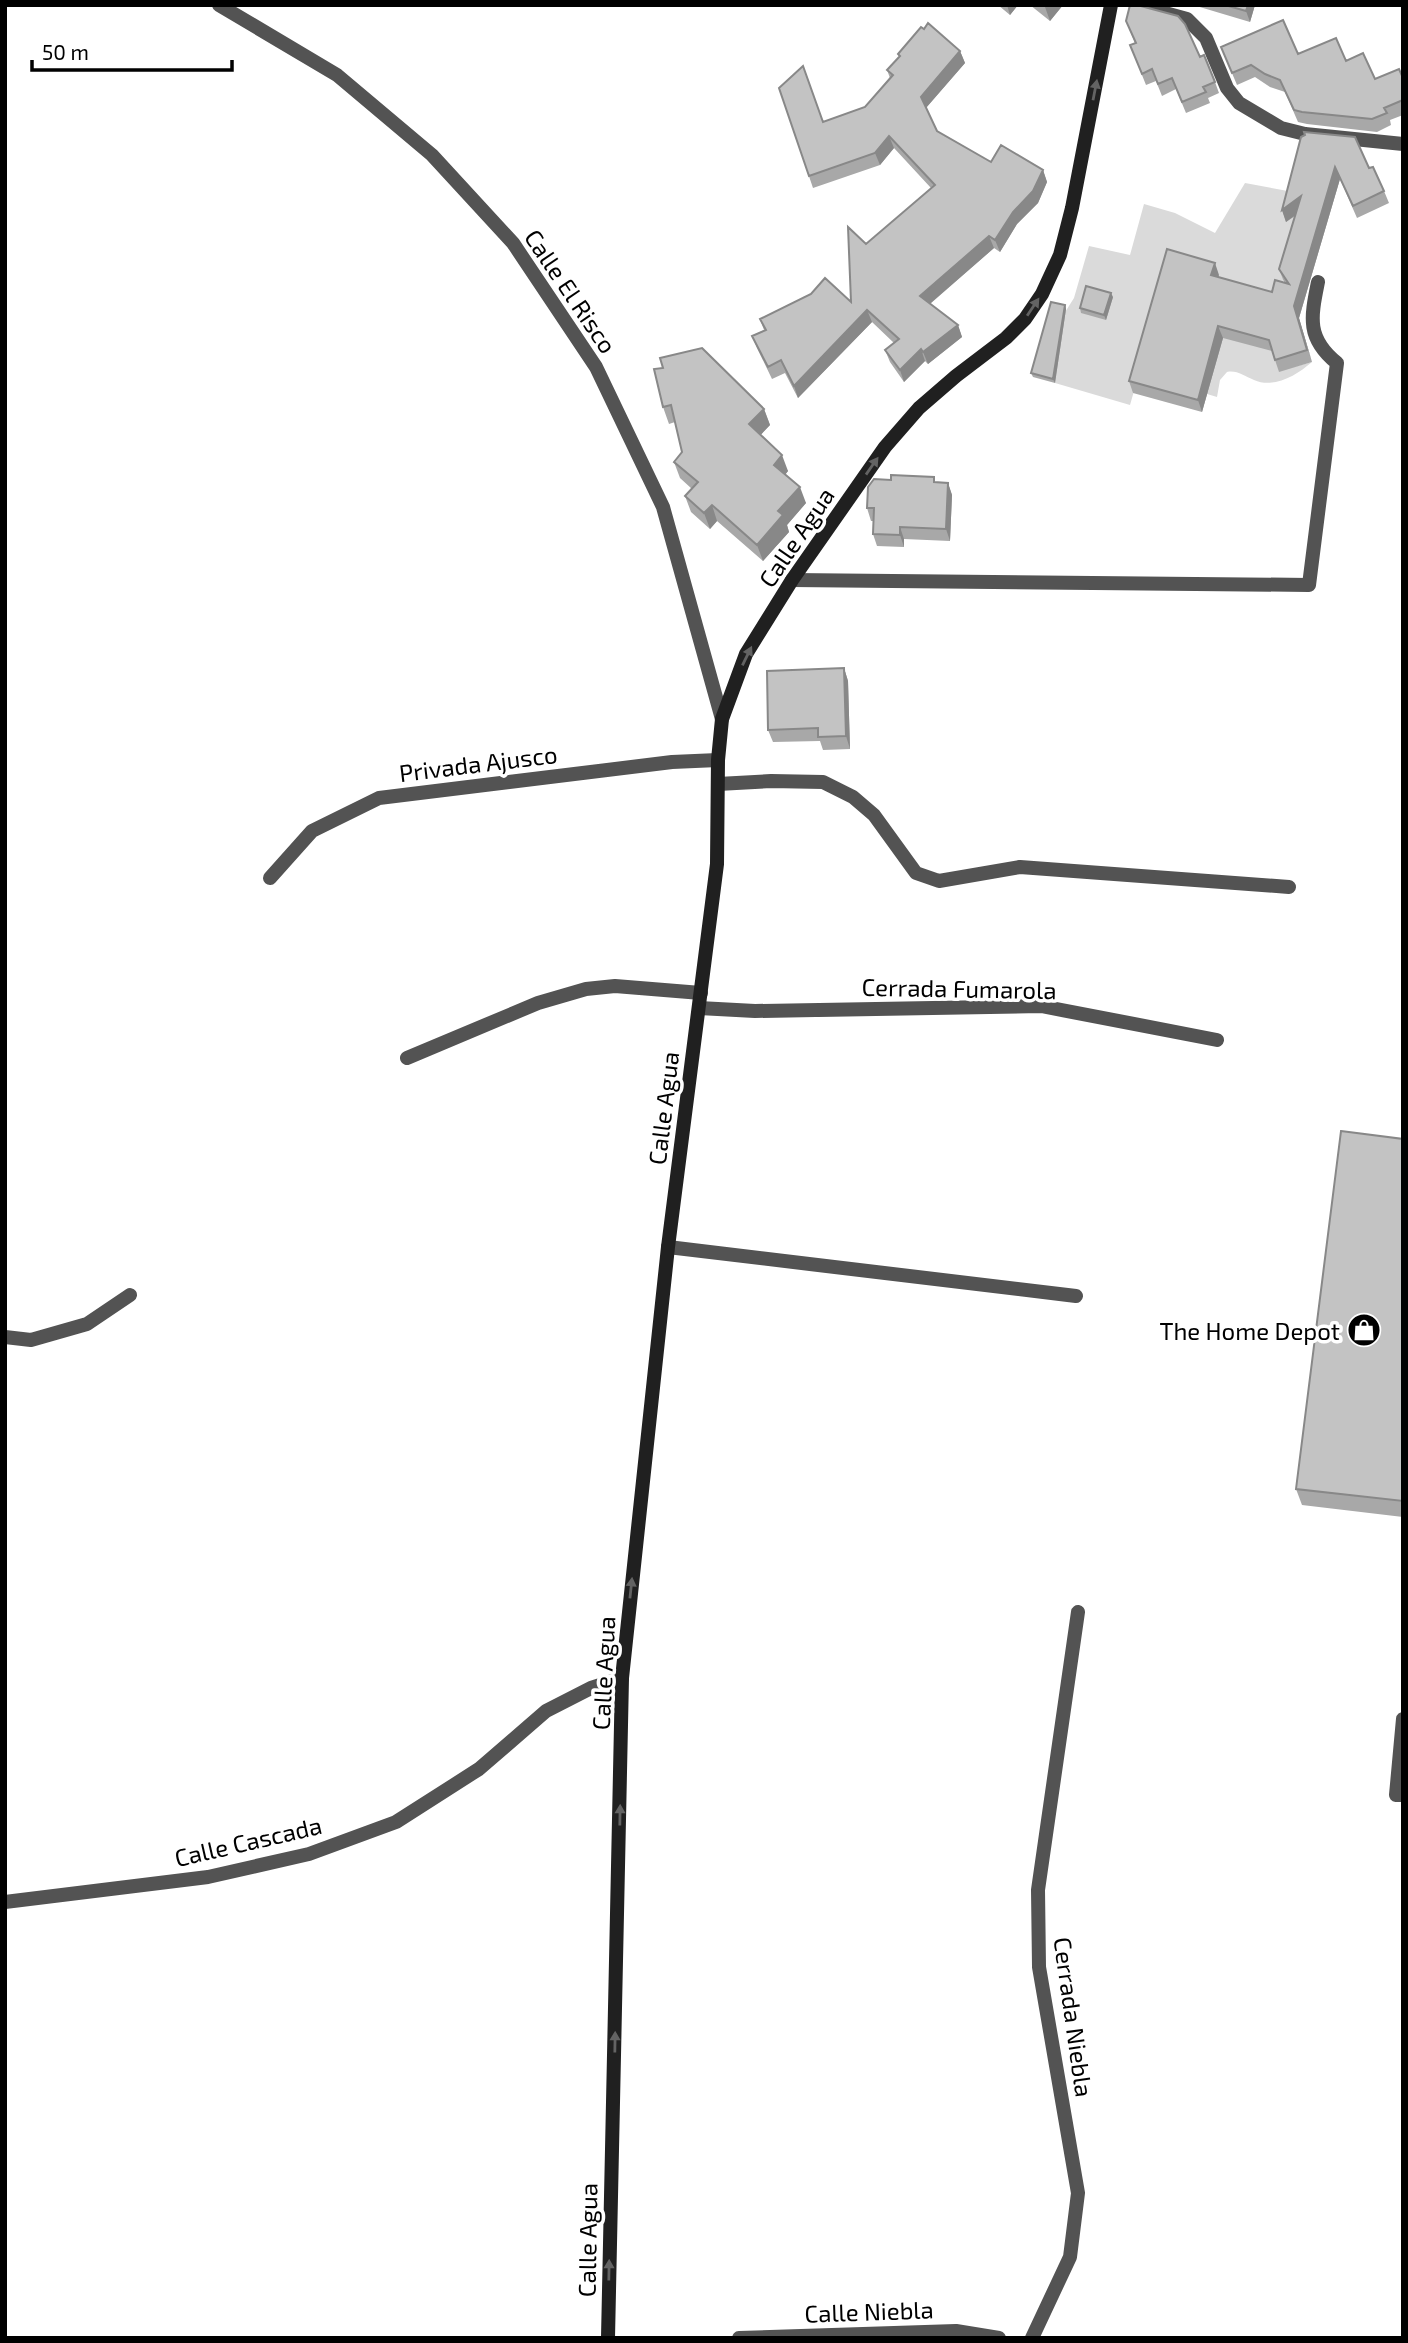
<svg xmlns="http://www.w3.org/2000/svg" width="1408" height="2343" font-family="'Exo 2',sans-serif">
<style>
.green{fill:#dadada}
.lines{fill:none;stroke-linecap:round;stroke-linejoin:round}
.lane{stroke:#535353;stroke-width:14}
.street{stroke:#535353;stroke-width:14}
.secondary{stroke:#202020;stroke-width:14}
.wall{fill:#a8a8a8}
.shaded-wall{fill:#888}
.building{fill:#c3c3c3;stroke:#888;stroke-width:2}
.oneway{fill:#636363}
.labels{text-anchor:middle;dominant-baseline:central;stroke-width:7;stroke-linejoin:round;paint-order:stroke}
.street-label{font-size:24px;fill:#000;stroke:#fff}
.poi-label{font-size:24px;fill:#000;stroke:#fff;text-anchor:end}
</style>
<rect width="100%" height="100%" fill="#fff"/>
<path class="green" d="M1245 183 1304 194 1300 227 1276 304 1216 287 1219 275 1171 262 1130 405 1055 383 1060 348 1055 328 1074 298 1089 246 1130 255 1144 204 1175 213 1215 233Z
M1265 324 1279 371 1312 362C1297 375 1274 389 1254 380 1244 376 1237 370 1227 372L1220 380 1217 397 1207 394 1203 332Z"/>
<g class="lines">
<path class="lane" d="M1136 5 1187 19 1206 38 1227 88 1239 103 1281 128 1305 134 1403 144
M792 580 1309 585 1337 363C1306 338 1311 317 1318 282
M1403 1719 1396 1795H1403"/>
<path class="street" d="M219 5 337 75 432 155 513 243 596 367 663 507 722 719
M718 784 771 781 823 782 853 797 874 815 916 873 939 881 1020 867 1289 887
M270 878 312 831 379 798 672 762 718 760
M699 1008 755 1011 1041 1006 1217 1040
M407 1058 538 1003 586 989 615 986 701 993
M668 1247 1076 1296
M5 1337 31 1340 87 1324 130 1295
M5 1902 208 1877 309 1854 396 1822 479 1769 546 1711 591 1688 622 1678
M739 2338 956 2331 999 2338
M1032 2338 1070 2257 1078 2193 1039 1967 1038 1890 1078 1612"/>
<path class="secondary" d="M608 2338 622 1678 668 1247 717 864 718 760 722 719 746 654 792 580 885 447 919 408 956 376 1006 338 1025 319 1042 294 1060 255 1072 208 1111 5"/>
</g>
<path class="wall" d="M998 5H1018L1010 15Z
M1030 5H1063L1050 21Z
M1193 5H1255L1250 22Z
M1126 21 1200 57 1215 82 1219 93 1208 98 1210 103 1186 113 1176 89 1162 96 1156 81 1146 85 1130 45 1135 43Z
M1221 47 1298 54 1346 61 1375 79 1403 78V115L1390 120 1391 125 1377 132 1307 124 1298 122 1285 92 1270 87 1255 77 1237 85Z
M960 51 965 63 926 108 937 131 991 162 1043 170 1047 182 1038 203 1017 224 1000 252 994 248 930 304 958 325 962 337 928 364 925 361 904 382 890 362 885 350 894 343 872 322 798 398 785 373 772 379 757 348 752 336 764 330 760 319 851 302 866 244 931 188 894 148 880 165 813 188 779 88 823 122 865 107 890 78 887 70 899 57 898 54Z
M1301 137 1369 168 1384 191 1389 203 1357 218 1340 179 1299 318 1312 362 1279 372 1272 351 1223 338 1202 412 1133 393 1129 381 1219 275 1218 277 1272 292 1284 282 1279 269 1295 216 1286 222 1282 210Z
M1113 297 1106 320 1081 313 1080 308Z
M1065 305 1066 309 1055 383 1033 377 1031 373Z
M654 369 764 409 770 425 760 435 788 471 785 475 806 503 787 525 789 532 763 561 717 521 710 529 691 512 685 496 692 489 680 478 674 462 682 452 675 422 669 424 663 407Z
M936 482 948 483 952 495 950 541 904 539V547L877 546 873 534V521H871L867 508Z
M844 668 848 681 850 749 823 750 820 741 773 742 768 730Z
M1403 1139V1517L1302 1505 1296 1489Z"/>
<path class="shaded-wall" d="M1007 5H1018L1010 15Z
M1046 5H1063L1050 21 1045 7Z
M1248 5H1255L1250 22 1246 11Z
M960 51 965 63 925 109 921 97Z
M889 136 894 148 880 165 875 153Z
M1335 167 1340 179 1299 318 1312 362 1294 306Z
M1043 170 1047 182 1038 203 1017 224 1000 252 995 240 1013 212Z
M1301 196 1305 208 1286 222 1282 210Z
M989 236 994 248 925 308 920 296Z
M1215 263 1219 275 1216 287 1211 275Z
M1111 293 1113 297 1106 320 1104 315Z
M1065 305 1066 309 1055 383 1053 379Z
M867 310 872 322 798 398 794 386Z
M958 325 962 337 928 364 923 352Z
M1218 326 1223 338 1202 412 1198 400Z
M921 349 925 361 904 382 900 370Z
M764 409 770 425 755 441 749 424Z
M782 455 788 471 780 481 774 465Z
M948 483 952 495 950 541 946 529Z
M800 487 806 503 787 525 789 532 763 561 757 545 778 511Z
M712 505 717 521 710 529 704 513Z
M900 527 904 539V547L900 535Z
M844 668 848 681 850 749 846 736Z"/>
<path class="building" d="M1130 5H1137L1178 16 1185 24 1200 57 1204 55 1215 82 1203 87 1206 92 1182 102 1172 78 1158 84 1152 69 1142 74 1130 45 1136 43 1126 21Z
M1225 5H1248L1246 11Z
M1283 20 1298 54 1336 38 1346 61 1363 53 1375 79 1399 69 1403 78V100L1384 108 1387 113 1372 119 1302 112 1294 110 1280 80 1265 74 1251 65 1232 73 1221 47Z
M928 23 960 51 921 97 937 131 991 162 1001 145 1043 170 1033 191 1013 212 995 240 989 236 920 296 958 325 923 352 921 349 900 370 885 350 899 339 867 310 794 386 781 360 768 367 752 336 766 330 760 319 811 294 825 278 851 302 848 227 866 244 935 185 889 136 875 153 809 176 779 88 803 66 823 122 865 107 893 75 887 70 900 56 898 54 921 27 924 29Z
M1304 132 1355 137 1369 168 1373 167 1384 191 1353 206 1335 167 1294 306 1307 350 1275 360 1269 340 1218 326 1198 400 1129 381 1167 249 1215 263 1211 275 1272 292 1275 280 1289 284 1279 269 1301 196 1282 210 1301 137 1305 135Z
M1086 286 1111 293 1104 315 1080 308Z
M1051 302 1065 305 1053 379 1031 373Z
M702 348 764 409 749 424 782 455 774 465 800 487 778 511 783 515 757 545 712 505 704 513 685 496 698 482 674 462 682 452 671 405 663 407 654 369 663 368 660 358Z
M891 475 934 477V482L948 483 946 529 900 527V535L873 534 874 508H867L868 487 874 479 891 480Z
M844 668 846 736 818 737V728L768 730 767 671Z
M1341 1131 1403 1139V1501L1296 1489Z"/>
<defs><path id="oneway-solid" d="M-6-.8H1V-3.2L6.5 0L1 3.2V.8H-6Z" transform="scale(1.75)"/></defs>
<g class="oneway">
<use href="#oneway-solid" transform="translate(1095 90) rotate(-79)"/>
<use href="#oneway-solid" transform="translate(1033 307) rotate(-56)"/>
<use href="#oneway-solid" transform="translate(872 466) rotate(-55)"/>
<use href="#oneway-solid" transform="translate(747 656) rotate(-64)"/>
<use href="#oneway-solid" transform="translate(631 1588) rotate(-84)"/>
<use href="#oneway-solid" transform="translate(620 1815) rotate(-89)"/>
<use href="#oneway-solid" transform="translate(615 2042) rotate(-89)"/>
<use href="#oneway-solid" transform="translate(609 2270) rotate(-89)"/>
</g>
<defs>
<symbol id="shop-disc" viewBox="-11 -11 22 22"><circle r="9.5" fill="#000" stroke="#fff"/><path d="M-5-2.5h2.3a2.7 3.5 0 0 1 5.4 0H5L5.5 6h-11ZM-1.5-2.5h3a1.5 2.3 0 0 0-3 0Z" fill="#fff"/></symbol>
</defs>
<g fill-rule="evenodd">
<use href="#shop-disc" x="1345" y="1311" width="38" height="38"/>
</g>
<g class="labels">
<g class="street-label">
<text transform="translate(571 291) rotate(56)">Calle El Risco</text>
<text transform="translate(796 537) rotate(-56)">Calle Agua</text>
<text transform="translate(478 763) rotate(-7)">Privada Ajusco</text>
<text transform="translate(959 988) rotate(1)">Cerrada Fumarola</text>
<text transform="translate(663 1108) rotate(-83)">Calle Agua</text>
<text transform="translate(603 1673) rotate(-87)">Calle Agua</text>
<text transform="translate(248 1841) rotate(-13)">Calle Cascada</text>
<text transform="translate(1074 2017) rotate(82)">Cerrada Niebla</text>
<text transform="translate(587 2240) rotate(-89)">Calle Agua</text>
<text transform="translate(869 2311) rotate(-2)">Calle Niebla</text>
</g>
<g class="poi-label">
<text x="1340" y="1330">The Home Depot</text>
</g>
</g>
<rect width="1408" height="2343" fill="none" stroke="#000000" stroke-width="14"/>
<path d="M32 60v10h200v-10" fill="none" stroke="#000000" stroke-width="3.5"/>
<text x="42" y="60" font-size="21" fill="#000000" stroke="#ffffff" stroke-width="5" paint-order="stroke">50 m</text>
</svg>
